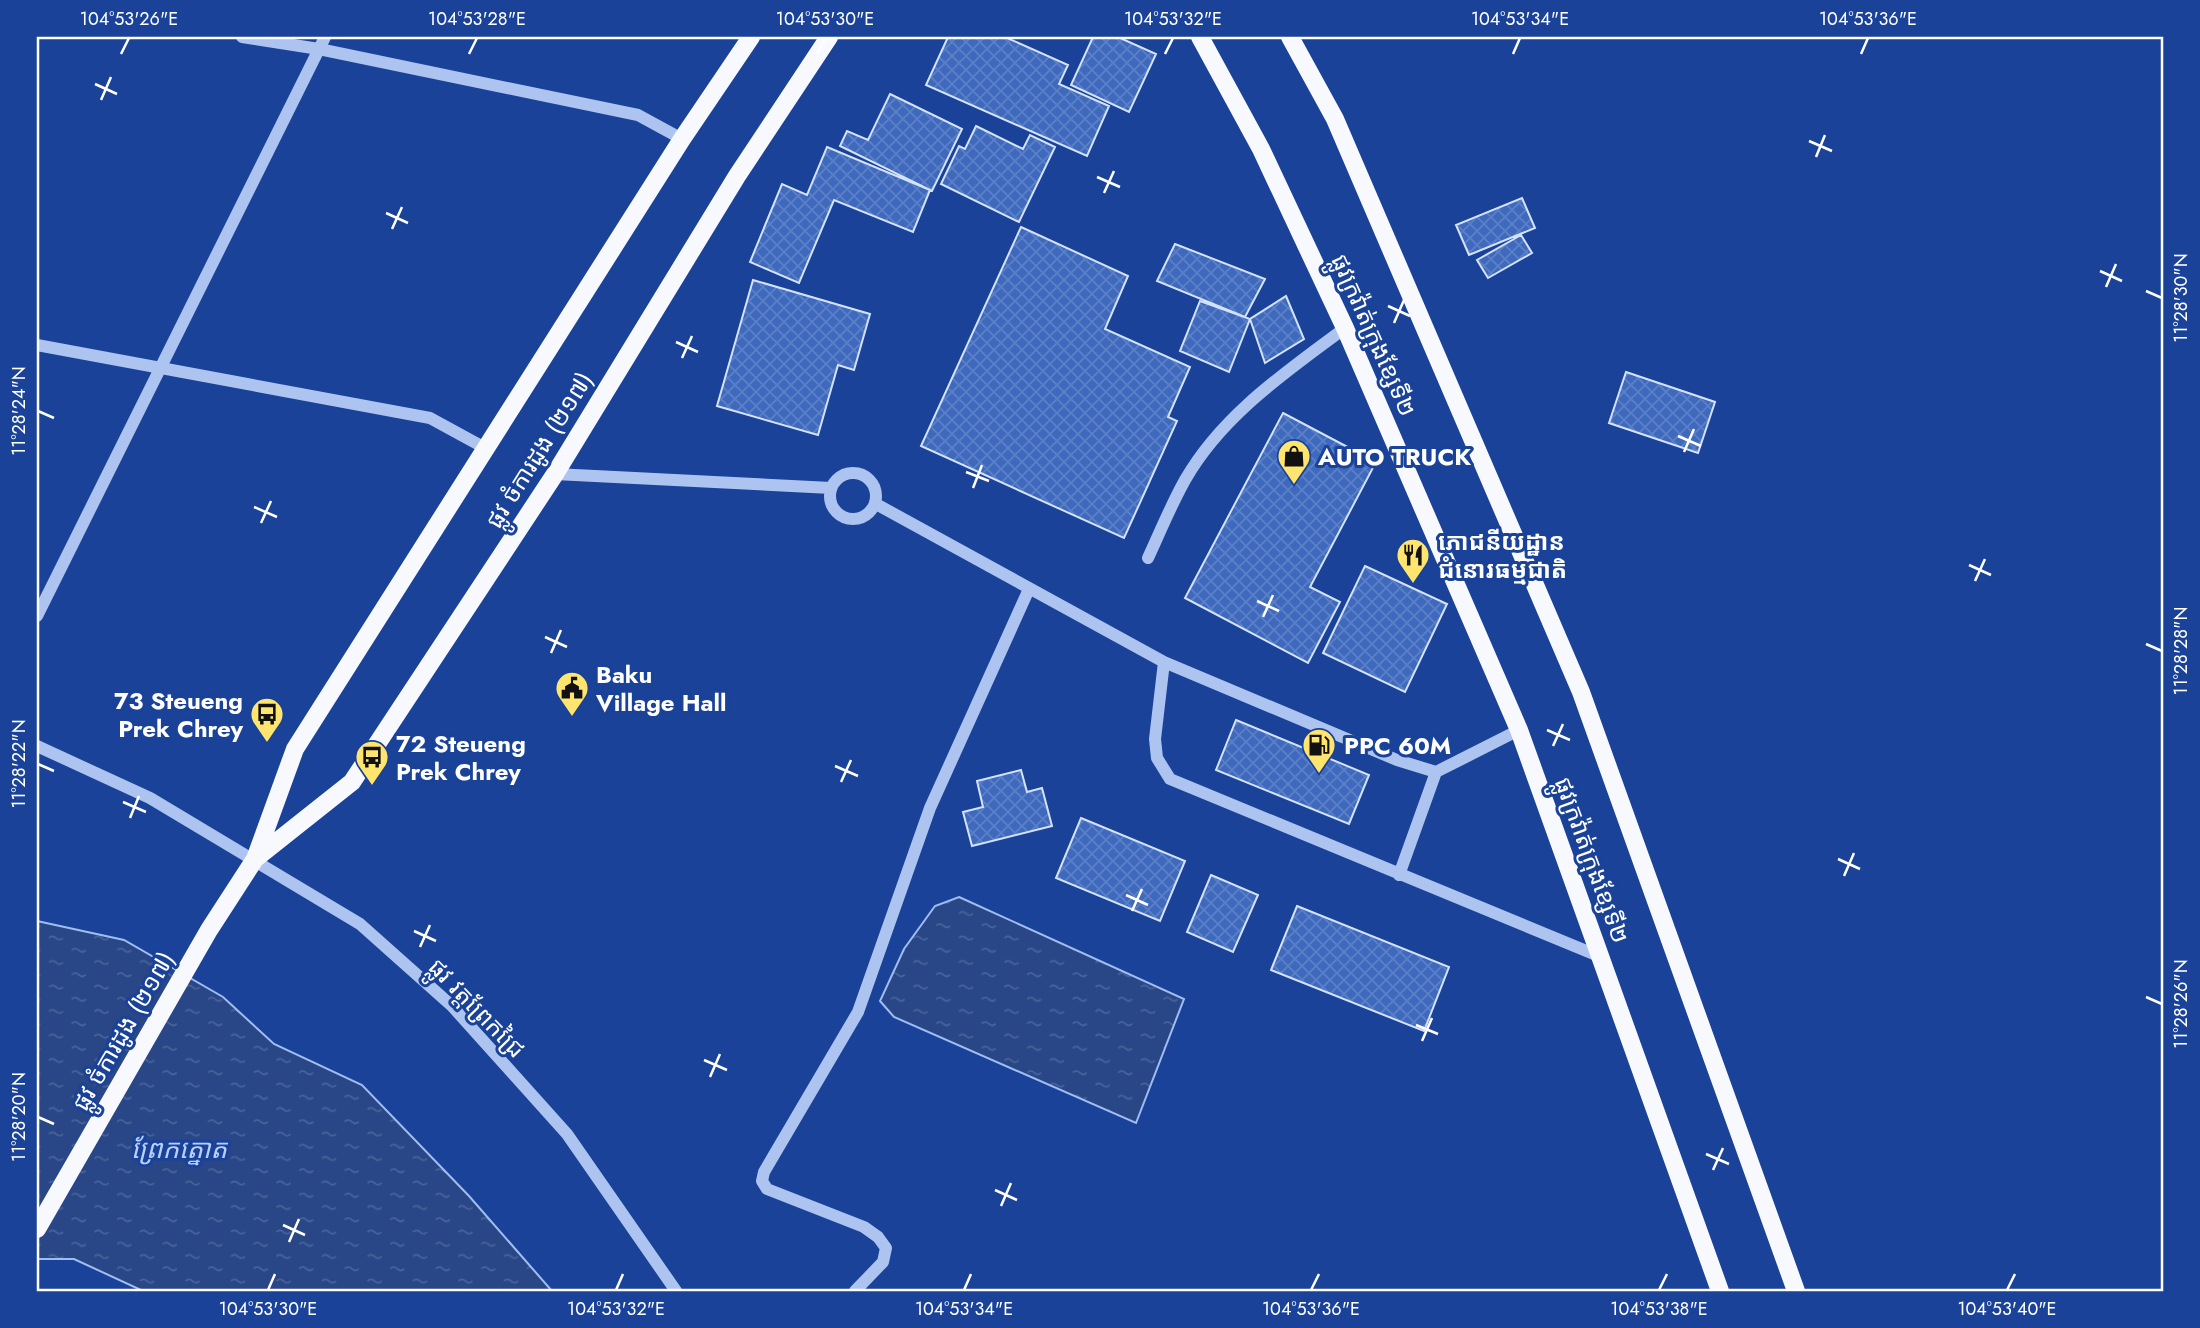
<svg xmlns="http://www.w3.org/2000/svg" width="2200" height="1328" font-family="Jost,'Noto Sans Khmer',sans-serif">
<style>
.water{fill:url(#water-ripples);stroke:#a0bdf3;stroke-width:2}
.building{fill:url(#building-cross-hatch);stroke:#d4e2fc;stroke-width:2}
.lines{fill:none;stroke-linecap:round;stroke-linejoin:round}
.minor{stroke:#adc4f1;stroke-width:12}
.major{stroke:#f7f9ff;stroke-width:18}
.ticks{fill:none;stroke:#fff;stroke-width:2.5}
.labels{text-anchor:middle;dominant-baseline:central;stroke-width:6;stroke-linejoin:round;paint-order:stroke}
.street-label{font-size:24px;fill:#fff;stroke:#194298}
.poi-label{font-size:24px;font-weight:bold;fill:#fff;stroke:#194298;text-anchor:start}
.water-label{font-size:26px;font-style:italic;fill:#bacff7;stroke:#194298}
.neatline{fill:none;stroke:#fff;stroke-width:2.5}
.ticks-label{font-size:18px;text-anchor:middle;fill:#fff}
</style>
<defs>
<pattern id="water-ripples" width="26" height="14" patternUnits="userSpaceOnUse" patternTransform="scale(1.75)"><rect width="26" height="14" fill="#294787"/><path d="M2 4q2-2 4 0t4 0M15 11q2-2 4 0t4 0" fill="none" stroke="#496399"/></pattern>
<pattern id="building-cross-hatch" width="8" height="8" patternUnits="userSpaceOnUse" patternTransform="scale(1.75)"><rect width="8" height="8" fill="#3e69bd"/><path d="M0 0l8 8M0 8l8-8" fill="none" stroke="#5b80c7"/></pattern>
</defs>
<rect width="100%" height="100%" fill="#194298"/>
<path class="water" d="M959 897 1184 999 1136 1123 894 1017 880 1001 904 949 935 906Z
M37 921 124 940 223 997 274 1044 362 1085 469 1196 552 1291H143L74 1259H37Z"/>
<path class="building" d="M948 37H1005L1068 65 1059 84 1109 106 1087 156 926 85Z
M1093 37H1118L1156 54 1129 112 1071 85Z
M890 94 962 129 932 191 840 146 847 131 868 140Z
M976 126 1023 149 1030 135 1055 147 1019 222 941 184 959 146 965 149Z
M827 147 930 190 913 232 834 200 799 283 750 262 782 184 807 195Z
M1522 198 1535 228 1469 255 1456 225Z
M1021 227 1128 276 1105 329 1190 367 1168 417 1177 421 1124 538 921 446Z
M1521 235 1532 253 1488 278 1477 260Z
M1175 244 1265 279 1245 317 1157 281Z
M753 280 870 314 854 370 838 365 818 435 717 406Z
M1286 296 1304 339 1265 363 1250 319Z
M1200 301 1250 319 1229 372 1180 351Z
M1626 372 1715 402 1698 453 1609 423Z
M1283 413 1376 462 1310 587 1340 602 1308 663 1185 598Z
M1365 566 1447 604 1405 692 1323 653Z
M1236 720 1369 775 1349 824 1216 770Z
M1021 770 1027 792 1042 788 1052 826 972 846 963 812 983 807 977 781Z
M1081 818 1185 861 1160 921 1056 878Z
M1211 875 1258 895 1233 952 1187 932Z
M1297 906 1449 967 1424 1031 1271 970Z"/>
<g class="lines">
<path class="minor" d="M242 37 319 49 638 115 682 139
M37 345 430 418 485 448
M830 496a23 23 0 1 1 46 0a23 23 0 1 1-46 0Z
M555 474 831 488
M876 504 1164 662 1397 760 1436 772 1519 730
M1148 558C1160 532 1171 505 1185 480 1222 415 1286 372 1345 328
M37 616 325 37
M1164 662 1155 739 1157 758 1170 779 1601 957
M37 746 150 798 360 924 452 1006 567 1134 676 1291
M1399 875 1436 772
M855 1291 883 1262 886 1248 878 1237 864 1227 767 1189 762 1181 764 1172 858 1012 930 808 1029 589"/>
<path class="major" d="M1200 37 1261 149 1345 328 1519 730 1720 1291
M1290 37 1335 119 1581 692 1796 1291
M255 859 352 782 555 474 737 176 829 37
M37 1229 209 930 255 859 295 749 682 139 751 37"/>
</g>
<path class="ticks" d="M121 54 129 38M469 54 477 38M817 54 825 38M1165 54 1173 38M1513 54 1520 38M1861 54 1868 38M95 84 117 94M101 100 111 77M1809 141 1832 151M1816 157 1825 135M1097 177 1120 187M1104 193 1114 171M386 213 408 223M392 229 402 207M2100 271 2122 281M2106 287 2116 264M2146 291 2162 298M1388 306 1410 316M1394 323 1404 300M676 342 698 352M682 358 692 336M38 411 54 418M1678 436 1701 446M1684 452 1694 429M966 472 989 481M973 488 982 465M254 507 277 517M261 523 271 501M1969 565 1991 575M1975 581 1985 559M1257 601 1279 611M1263 617 1273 595M545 637 567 647M2146 644 2162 651M551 653 561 630M1547 730 1570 740M1553 746 1563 724M38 764 54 771M835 766 858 776M841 782 851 760M123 802 146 812M130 818 139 796M1838 859 1860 869M1844 876 1854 853M1126 895 1148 905M1132 911 1142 889M414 931 436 941M420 947 430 925M2146 997 2162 1004M1416 1025 1438 1034M1422 1041 1432 1018M704 1060 727 1070M710 1077 720 1054M38 1117 54 1124M1706 1154 1729 1164M1713 1170 1723 1148M995 1190 1017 1200M1001 1206 1011 1183M283 1225 305 1235M289 1242 299 1219M268 1290 275 1274M616 1290 623 1274M964 1290 971 1274M1311 1290 1319 1274M1659 1290 1667 1274M2007 1290 2015 1274"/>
<defs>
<symbol id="shop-pin" viewBox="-11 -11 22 30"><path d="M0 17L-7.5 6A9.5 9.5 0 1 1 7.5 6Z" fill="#ffe56d" stroke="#194298"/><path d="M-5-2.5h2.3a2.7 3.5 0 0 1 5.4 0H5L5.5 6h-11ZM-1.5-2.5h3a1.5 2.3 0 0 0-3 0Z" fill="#111"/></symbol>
<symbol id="restaurant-pin" viewBox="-11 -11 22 30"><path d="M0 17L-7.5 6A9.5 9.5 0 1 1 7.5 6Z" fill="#ffe56d" stroke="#194298"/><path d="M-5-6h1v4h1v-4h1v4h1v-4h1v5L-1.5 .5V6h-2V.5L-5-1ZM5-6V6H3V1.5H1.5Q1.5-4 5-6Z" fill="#111"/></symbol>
<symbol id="civic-pin" viewBox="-11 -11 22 30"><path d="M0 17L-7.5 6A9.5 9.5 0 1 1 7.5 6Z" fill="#ffe56d" stroke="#194298"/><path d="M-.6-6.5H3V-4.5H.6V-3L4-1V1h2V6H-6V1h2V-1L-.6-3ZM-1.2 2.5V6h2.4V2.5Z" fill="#111"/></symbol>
<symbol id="bus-pin" viewBox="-11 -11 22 30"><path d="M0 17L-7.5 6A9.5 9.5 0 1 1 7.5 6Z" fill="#ffe56d" stroke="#194298"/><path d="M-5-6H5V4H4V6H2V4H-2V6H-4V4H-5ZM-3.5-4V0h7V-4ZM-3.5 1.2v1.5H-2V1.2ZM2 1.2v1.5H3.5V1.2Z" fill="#111"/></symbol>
<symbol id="fuel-pin" viewBox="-11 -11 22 30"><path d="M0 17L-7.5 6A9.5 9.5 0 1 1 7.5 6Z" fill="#ffe56d" stroke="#194298"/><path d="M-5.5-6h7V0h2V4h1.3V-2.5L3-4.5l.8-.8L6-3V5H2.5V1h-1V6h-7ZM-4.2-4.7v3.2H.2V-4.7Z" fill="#111"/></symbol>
</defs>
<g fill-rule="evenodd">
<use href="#shop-pin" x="1275" y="437" width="38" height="52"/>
<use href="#restaurant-pin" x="1394" y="536" width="38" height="52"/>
<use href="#civic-pin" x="553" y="669" width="38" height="52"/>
<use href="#bus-pin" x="248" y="695" width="38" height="52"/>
<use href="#fuel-pin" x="1300" y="726" width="38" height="52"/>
<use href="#bus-pin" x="353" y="738" width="38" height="52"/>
</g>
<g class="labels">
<g class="street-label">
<text transform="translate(1374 335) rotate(66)">ផ្លូវក្រវ៉ាត់ក្រុងខ្សែទី២</text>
<text transform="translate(539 450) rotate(-58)">ផ្លូវ ចំការដូង (២១៧)</text>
<text transform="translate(1592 860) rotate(70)">ផ្លូវក្រវ៉ាត់ក្រុងខ្សែទី២</text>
<text transform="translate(477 1008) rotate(46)">ផ្លូវ វត្តព្រែកជ្រៃ</text>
<text transform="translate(123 1031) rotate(-60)">ផ្លូវ ចំការដូង (២១៧)</text>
</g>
<g class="poi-label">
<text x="1318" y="456">AUTO TRUCK</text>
<text x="1438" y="541">ភោជនីយដ្ឋាន<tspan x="1438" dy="28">ជំនោរធម្មជាតិ</tspan></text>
<text x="596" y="674">Baku<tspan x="596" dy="28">Village Hall</tspan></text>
<text x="243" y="700" text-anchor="end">73 Steueng<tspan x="243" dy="28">Prek Chrey</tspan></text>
<text x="396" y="743">72 Steueng<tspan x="396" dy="28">Prek Chrey</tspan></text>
<text x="1344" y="745">PPC 60M</text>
</g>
<g class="water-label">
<text x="179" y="1149">ព្រែកត្នោត</text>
</g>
</g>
<rect width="2200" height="1328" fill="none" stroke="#194298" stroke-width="77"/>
<rect x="38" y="38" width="2124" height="1252" class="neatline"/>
<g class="ticks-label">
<text x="129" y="25">104°53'26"E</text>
<text x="477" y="25">104°53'28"E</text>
<text x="825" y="25">104°53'30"E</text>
<text x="1173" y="25">104°53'32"E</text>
<text x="1520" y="25">104°53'34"E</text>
<text x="1868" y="25">104°53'36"E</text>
<text transform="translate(2181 298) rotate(-90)" y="6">11°28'30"N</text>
<text transform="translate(19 411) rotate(-90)" y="6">11°28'24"N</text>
<text transform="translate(2181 651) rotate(-90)" y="6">11°28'28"N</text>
<text transform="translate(19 764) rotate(-90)" y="6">11°28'22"N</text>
<text transform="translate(2181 1004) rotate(-90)" y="6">11°28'26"N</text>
<text transform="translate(19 1117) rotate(-90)" y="6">11°28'20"N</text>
<text x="268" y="1315">104°53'30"E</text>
<text x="616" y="1315">104°53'32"E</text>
<text x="964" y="1315">104°53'34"E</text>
<text x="1311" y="1315">104°53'36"E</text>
<text x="1659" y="1315">104°53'38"E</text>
<text x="2007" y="1315">104°53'40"E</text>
</g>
</svg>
